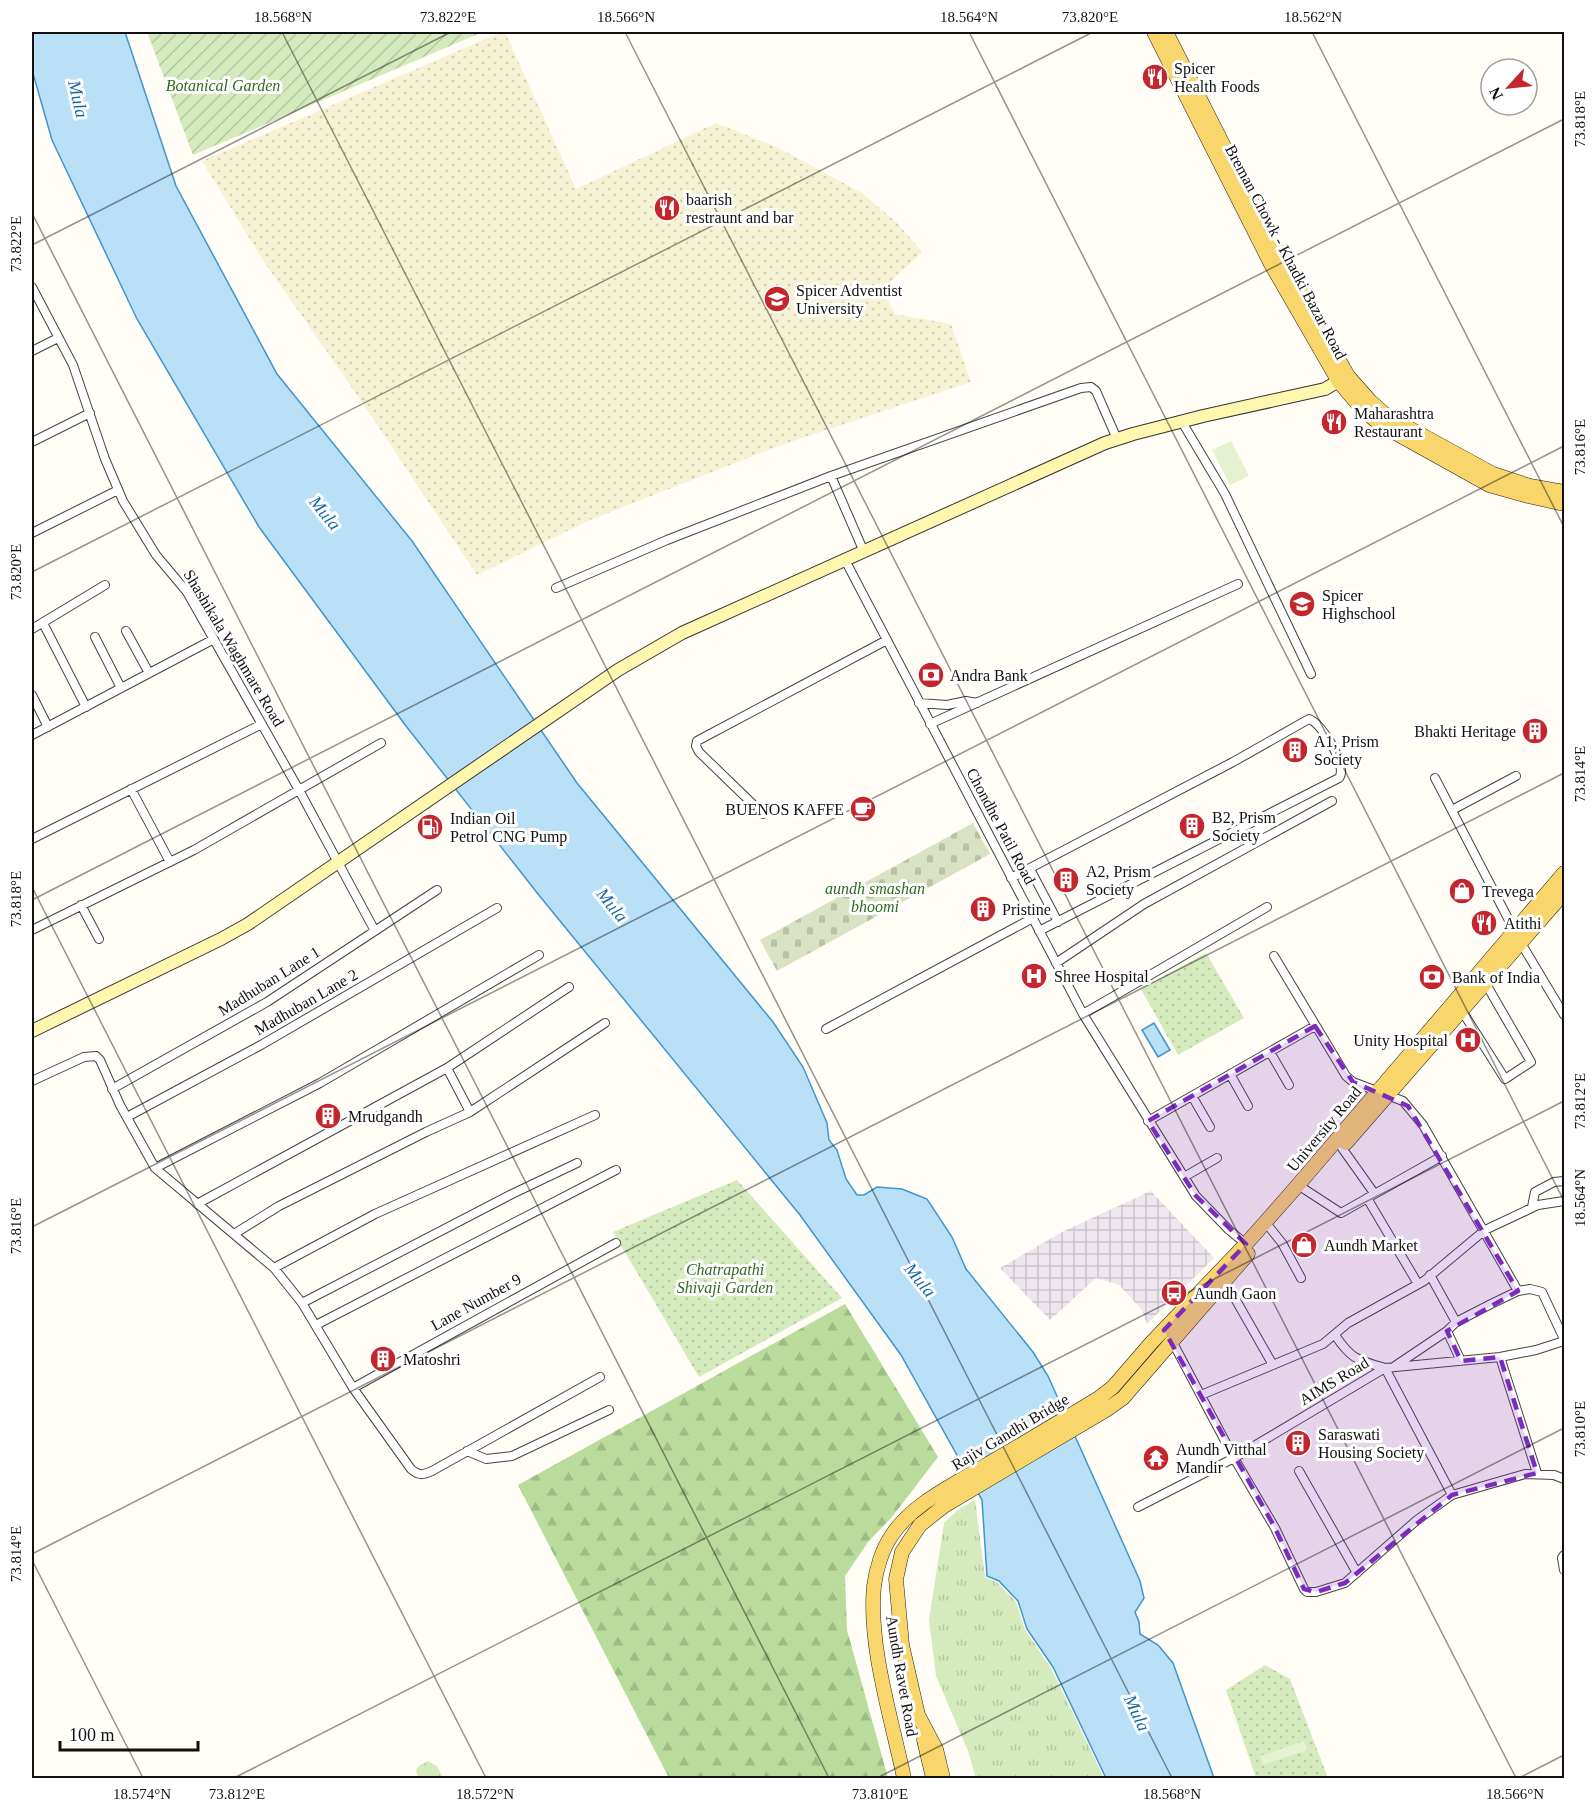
<svg xmlns="http://www.w3.org/2000/svg" width="1596" height="1810" font-family="'Times New Roman',serif">
<style>
.industrial{fill:url(#industrial-grid)}
.farmland{fill:url(#farmland-dots)}
.grass{fill:url(#grass-tufts)}
.forest{fill:url(#forest-firs)}
.cemetery{fill:url(#cemetery-stones)}
.park{fill:url(#park-dots)}
.garden{fill:url(#garden-furrows)}
.pitch{fill:#e6f2cf}
.water{fill:#b9e0f7;stroke:#3f96cf;stroke-width:1.5}
.lines{fill:none;stroke-linecap:round;stroke-linejoin:round}
.street-casing{stroke:#444;stroke-width:10}
.secondary-casing{stroke:#333;stroke-width:14}
.primary-casing{stroke:#222;stroke-width:15}
.street{stroke:#fff;stroke-width:8}
.secondary{stroke:#fff6b0;stroke-width:12}
.primary{stroke:#f9d66b;stroke-width:14}
.marked{fill:#7b2cbf;fill-opacity:0.2;stroke:#7b2cbf;stroke-width:4.5;stroke-dasharray:12 8;stroke-linejoin:round}
.ticks{fill:none;stroke:#111;stroke-width:1.5;stroke-opacity:0.45}
.labels{text-anchor:middle;dominant-baseline:central;stroke-width:6;stroke-linejoin:round;paint-order:stroke}
.poi-label{font-size:16px;fill:#111;stroke:#fff;text-anchor:start}
.park-label{font-size:16px;font-style:italic;fill:#2f6b1f;stroke:#fff}
.street-label{font-size:16px;fill:#111;stroke:#fff}
.water-label{font-size:18px;font-style:italic;fill:#1768a6;stroke:#fff}
.neatline{fill:none;stroke:#111;stroke-width:2}
.ticks-label{font-size:15px;text-anchor:middle;fill:#111}
</style>
<defs>
<pattern id="industrial-grid" width="8" height="8" patternUnits="userSpaceOnUse" patternTransform="scale(1.5)"><rect width="8" height="8" fill="#eee6ef"/><path d="M0 4h8M4 0v8" fill="none" stroke="#cbc4cc"/></pattern>
<pattern id="farmland-dots" width="8" height="8" patternUnits="userSpaceOnUse" patternTransform="scale(1.5)"><rect width="8" height="8" fill="#f6f3d4"/><path d="M2 2h.1M6 6h.1" fill="none" stroke="#d2cfb5" stroke-width="1.8" stroke-linecap="round"/></pattern>
<pattern id="grass-tufts" width="24" height="20" patternUnits="userSpaceOnUse" patternTransform="scale(1.5)"><rect width="24" height="20" fill="#d5ebbd"/><path d="M3 7l-1-3M5 7V3M7 7l1-3M15 17l-1-3M17 17v-4M19 17l1-3" fill="none" stroke="#b6c8a1"/></pattern>
<pattern id="forest-firs" width="22" height="20" patternUnits="userSpaceOnUse" patternTransform="scale(1.5)"><rect width="22" height="20" fill="#b9dc9c"/><path d="M5 1l3.5 6h-7zM16 11l3.5 6h-7z" fill="#9ebc85"/></pattern>
<pattern id="cemetery-stones" width="16" height="16" patternUnits="userSpaceOnUse" patternTransform="scale(1.5)"><rect width="16" height="16" fill="#d9e3c4"/><path d="M2 7V4a2 2 0 0 1 4 0v3zM10 15v-3a2 2 0 0 1 4 0v3z" fill="#b9c2a7"/></pattern>
<pattern id="park-dots" width="8" height="8" patternUnits="userSpaceOnUse" patternTransform="scale(1.5)"><rect width="8" height="8" fill="#d5ebbd"/><path d="M2 2h.1M6 6h.1" fill="none" stroke="#b6c8a1" stroke-width="1.8" stroke-linecap="round"/></pattern>
<pattern id="garden-furrows" width="10" height="10" patternUnits="userSpaceOnUse" patternTransform="scale(1.5)"><rect width="10" height="10" fill="#d5ebbd"/><path d="M-1 1l2-2M0 10L10 0M9 11l2-2" fill="none" stroke="#b6c8a1"/></pattern>
</defs>
<rect width="100%" height="100%" fill="#fffdf5"/>
<path class="industrial" d="M1151 1191 1214 1258 1147 1324 1142 1310 1119 1285 1096 1278 1050 1320 1000 1268 1062 1232Z"/>
<path class="farmland" d="M502 32H505L576 189 716 123 779 148 862 193 898 224 922 252 882 290 895 314 951 324 971 382 784 444 590 520 477 575 362 402 264 262 202 161Z"/>
<path class="grass" d="M975 1500 985 1577 998 1583 1016 1602 1025 1630 1051 1668 1104 1778H976L968 1751 936 1676 929 1620 944 1523 959 1509Z
M428 1761 437 1766 443 1778H418L416 1770 419 1766Z"/>
<path class="forest" d="M845 1304 938 1457 892 1517 868 1542 845 1576 847 1630 888 1778H669L518 1485Z"/>
<path class="cemetery" d="M973 823 990 854 777 971 760 940Z"/>
<path class="park" d="M1206 953 1244 1018 1178 1055 1141 989Z
M737 1180 842 1298 699 1377 613 1232Z
M1265 1665 1290 1679 1328 1778H1256L1226 1690Z"/>
<path class="garden" d="M147 32H483L193 155Z"/>
<path class="pitch" d="M1231 441 1249 476 1230 485 1212 450Z
M1304 1741 1307 1750 1263 1765 1260 1756Z"/>
<path class="water" d="M32 32H125L176 186 277 374 412 541 577 783 773 1022 803 1067 827 1123 829 1140 837 1150 846 1179 857 1195H864L877 1187 902 1189 927 1199 952 1237 966 1269 1033 1352 1048 1376 1140 1581 1144 1598 1135 1612 1139 1622 1140 1634 1158 1645 1173 1663 1214 1778H1106L1053 1667 1027 1629 1018 1601 999 1581 987 1576 982 1500 901 1355 800 1215 538 894 406 726 259 527 137 319 52 140 32 70Z
M1154 1023 1170 1050 1158 1057 1142 1030Z"/>
<g class="lines">
<defs>
<path id="street" d="M32 287 73 365 105 459 123 501 156 555 187 592 299 790 375 931
M32 351 58 338
M1182 422 1225 494 1311 674
M32 442 90 413
M831 476 864 552
M32 533 118 490
M845 560 1083 1014 1196 1196 1229 1230 1246 1244
M556 588 667 540 831 476 1081 388 1091 387 1096 391 1117 439
M43 623 86 707
M32 629 105 585
M126 631 149 673
M95 637 121 688
M32 695 48 727
M919 703 947 705 966 701 977 703
M930 724 1238 584
M32 735 214 639
M1435 778 1514 930
M131 789 170 862
M1452 810 1516 776
M763 814 699 752 696 746 697 741 887 640
M32 839 262 724
M1030 869 1058 922
M1011 878 1233 762 1309 719C1322 723 1348 766 1339 778L1039 931
M81 905 99 939
M32 930 194 850 381 743
M1521 943 1564 1015
M1274 956 1346 1076 1353 1082 1403 1101 1423 1125 1518 1291
M1056 963 1144 904 1332 801
M1462 1011 1505 1079 1531 1062 1486 984
M1083 1014 1267 907
M826 1029 1033 918
M1270 1052 1289 1085
M447 1068 470 1112
M1230 1074 1248 1106
M32 1081 84 1057 96 1056 100 1060 120 1105 155 1168 274 1268 302 1303 353 1388 411 1469C419 1476 423 1475 432 1471L600 1377
M112 1089 267 1002 437 890
M1192 1096 1210 1127
M127 1117 261 1045 497 908
M1148 1121 1315 1026
M1342 1148 1374 1193
M155 1168 320 1083 539 955
M1184 1177 1217 1158
M1298 1185 1341 1213 1442 1156
M1367 1198 1418 1284
M197 1204 447 1068 569 987
M1532 1207 1535 1192 1554 1182 1564 1181
M1270 1228 1282 1243 1301 1278
M234 1234 279 1206 426 1132 470 1112 605 1023
M274 1268 375 1214 595 1115
M1430 1275 1456 1322
M1225 1281 1273 1365
M302 1303 512 1194 577 1163
M316 1325 616 1170
M1447 1331 1461 1361
M1335 1335C1351 1359 1357 1360 1385 1368L1452 1495
M1172 1341 1234 1458 1275 1528 1304 1589 1307 1592H1316L1345 1583 1417 1520 1452 1495 1525 1474 1554 1475 1564 1479
M1500 1357 1537 1473
M1395 1366 1447 1331 1456 1322 1491 1304 1518 1291 1530 1289 1542 1292 1564 1339
M353 1388 616 1243
M1201 1395 1323 1344 1348 1323 1424 1281 1485 1230 1538 1205 1564 1201
M467 1451 486 1459 512 1456 609 1410
M1299 1471 1357 1573
M1138 1507 1234 1458 1385 1368 1500 1357 1536 1350 1564 1341
M1564 1555 1562 1558 1564 1570"/>
<path id="secondary" d="M32 1031 221 939 248 924 618 670 682 633 1105 443 1133 434 1203 416 1325 389 1347 376"/>
<path id="primary" d="M1154 32 1271 264 1339 382 1362 409 1381 425 1489 485 1528 496 1564 504
M1166 32 1281 259 1348 376 1370 401 1387 416 1493 474 1530 486 1564 492
M1346 1143 1564 893
M924 1740 933 1778
M904 1778C892 1720 868 1645 874 1586 876 1570 882 1549 892 1535 913 1503 954 1485 986 1465 1024 1443 1061 1421 1099 1398L1113 1387 1152 1342 1246 1244 1298 1185 1564 873
M943 1778 936 1749 918 1715 902 1645 896 1579 902 1552 920 1525 944 1506 1106 1410 1123 1398 1248 1254"/>
</defs>
<use href="#street" class="street-casing"/>
<use href="#secondary" class="secondary-casing"/>
<use href="#primary" class="primary-casing"/>
<use href="#street" class="street"/>
<use href="#secondary" class="secondary"/>
<use href="#primary" class="primary"/>
</g>
<path class="marked" d="M1315 1026 1353 1082 1408 1106 1518 1291 1447 1331 1461 1361 1500 1357 1537 1473 1452 1495 1345 1583 1316 1592 1304 1589 1275 1528 1164 1330 1246 1244 1196 1196 1148 1121Z"/>
<path class="ticks" d="M282 32 1172 1778M625 32 1516 1778M969 32 1564 1201M1312 32 1564 527M32 213 829 1778M32 245 451 32M32 572 1093 32M32 887 486 1778M32 900 1564 119M32 1227 1564 446M32 1554 1564 773M32 1560 143 1778M234 1778 1564 1101M877 1778 1564 1428M1519 1778 1564 1755"/>
<defs>
<symbol id="restaurant-disc" viewBox="-11 -11 22 22"><circle r="9.5" fill="#c4262e" stroke="#fff"/><path d="M-5-6h1v4h1v-4h1v4h1v-4h1v5L-1.5 .5V6h-2V.5L-5-1ZM5-6V6H3V1.5H1.5Q1.5-4 5-6Z" fill="#fff"/></symbol>
<symbol id="university-disc" viewBox="-11 -11 22 22"><circle r="9.5" fill="#c4262e" stroke="#fff"/><path d="M0-5L7-2L0 1L-7-2ZM-4 1L0 2.5L4 1V4Q0 6-4 4Z" fill="#fff"/></symbol>
<symbol id="school-disc" viewBox="-11 -11 22 22"><circle r="9.5" fill="#c4262e" stroke="#fff"/><path d="M0-5L7-2L0 1L-7-2ZM-4 1L0 2.5L4 1V4Q0 6-4 4Z" fill="#fff"/></symbol>
<symbol id="bank-disc" viewBox="-11 -11 22 22"><circle r="9.5" fill="#c4262e" stroke="#fff"/><path d="M-6-4H6V4H-6ZM0-2.3a2.3 2.3 0 1 0 0 4.6a2.3 2.3 0 1 0 0-4.6Z" fill="#fff"/></symbol>
<symbol id="building-disc" viewBox="-11 -11 22 22"><circle r="9.5" fill="#c4262e" stroke="#fff"/><path d="M-4-6H4V6H1V3H-1V6H-4ZM-2.5-4.3h1.7v1.8h-1.7ZM.8-4.3h1.7v1.8H.8ZM-2.5-1h1.7V.8h-1.7ZM.8-1h1.7V.8H.8Z" fill="#fff"/></symbol>
<symbol id="cafe-disc" viewBox="-11 -11 22 22"><circle r="9.5" fill="#c4262e" stroke="#fff"/><path d="M-5.5-4.5H6V0H3Q3 3.5 0 3.5H-2.5Q-5.5 3.5-5.5 0ZM3-3.2v2h1.7v-2ZM-6 4.5H4V6H-6Z" fill="#fff"/></symbol>
<symbol id="fuel-disc" viewBox="-11 -11 22 22"><circle r="9.5" fill="#c4262e" stroke="#fff"/><path d="M-5.5-6h7V0h2V4h1.3V-2.5L3-4.5l.8-.8L6-3V5H2.5V1h-1V6h-7ZM-4.2-4.7v3.2H.2V-4.7Z" fill="#fff"/></symbol>
<symbol id="shop-disc" viewBox="-11 -11 22 22"><circle r="9.5" fill="#c4262e" stroke="#fff"/><path d="M-5-2.5h2.3a2.7 3.5 0 0 1 5.4 0H5L5.5 6h-11ZM-1.5-2.5h3a1.5 2.3 0 0 0-3 0Z" fill="#fff"/></symbol>
<symbol id="hospital-disc" viewBox="-11 -11 22 22"><circle r="9.5" fill="#c4262e" stroke="#fff"/><path d="M-5-5h3v3.5h4V-5h3V5h-3V1.5h-4V5h-3Z" fill="#fff"/></symbol>
<symbol id="bus-disc" viewBox="-11 -11 22 22"><circle r="9.5" fill="#c4262e" stroke="#fff"/><path d="M-5-6H5V4H4V6H2V4H-2V6H-4V4H-5ZM-3.5-4V0h7V-4ZM-3.5 1.2v1.5H-2V1.2ZM2 1.2v1.5H3.5V1.2Z" fill="#fff"/></symbol>
<symbol id="temple-disc" viewBox="-11 -11 22 22"><circle r="9.5" fill="#c4262e" stroke="#fff"/><path d="M0-6L5-2H3V0L6.5 2.5H4V6H1.5V3h-3V6H-4V2.5H-6.5L-3 0V-2H-5Z" fill="#fff"/></symbol>
</defs>
<g fill-rule="evenodd">
<use href="#restaurant-disc" x="1140" y="62" width="30" height="30"/>
<use href="#restaurant-disc" x="652" y="193" width="30" height="30"/>
<use href="#university-disc" x="762" y="284" width="30" height="30"/>
<use href="#restaurant-disc" x="1319" y="407" width="30" height="30"/>
<use href="#school-disc" x="1287" y="589" width="30" height="30"/>
<use href="#bank-disc" x="916" y="660" width="30" height="30"/>
<use href="#building-disc" x="1520" y="716" width="30" height="30"/>
<use href="#building-disc" x="1280" y="735" width="30" height="30"/>
<use href="#cafe-disc" x="848" y="794" width="30" height="30"/>
<use href="#building-disc" x="1177" y="811" width="30" height="30"/>
<use href="#fuel-disc" x="415" y="812" width="30" height="30"/>
<use href="#building-disc" x="1051" y="865" width="30" height="30"/>
<use href="#shop-disc" x="1447" y="876" width="30" height="30"/>
<use href="#building-disc" x="968" y="894" width="30" height="30"/>
<use href="#restaurant-disc" x="1469" y="908" width="30" height="30"/>
<use href="#hospital-disc" x="1019" y="961" width="30" height="30"/>
<use href="#bank-disc" x="1417" y="962" width="30" height="30"/>
<use href="#hospital-disc" x="1453" y="1025" width="30" height="30"/>
<use href="#building-disc" x="313" y="1101" width="30" height="30"/>
<use href="#shop-disc" x="1289" y="1230" width="30" height="30"/>
<use href="#bus-disc" x="1159" y="1278" width="30" height="30"/>
<use href="#building-disc" x="368" y="1344" width="30" height="30"/>
<use href="#building-disc" x="1283" y="1428" width="30" height="30"/>
<use href="#temple-disc" x="1141" y="1443" width="30" height="30"/>
</g>
<g class="labels">
<g class="poi-label">
<text x="1174" y="68">Spicer<tspan x="1174" dy="18">Health Foods</tspan></text>
<text x="686" y="199">baarish<tspan x="686" dy="18">restraunt and bar</tspan></text>
<text x="796" y="290">Spicer Adventist<tspan x="796" dy="18">University</tspan></text>
<text x="1354" y="413">Maharashtra<tspan x="1354" dy="18">Restaurant</tspan></text>
<text x="1322" y="595">Spicer<tspan x="1322" dy="18">Highschool</tspan></text>
<text x="950" y="675">Andra Bank</text>
<text x="1516" y="731" text-anchor="end">Bhakti Heritage</text>
<text x="1314" y="741">A1, Prism<tspan x="1314" dy="18">Society</tspan></text>
<text x="844" y="809" text-anchor="end">BUENOS KAFFE</text>
<text x="1212" y="817">B2, Prism<tspan x="1212" dy="18">Society</tspan></text>
<text x="450" y="818">Indian Oil<tspan x="450" dy="18">Petrol CNG Pump</tspan></text>
<text x="1086" y="871">A2, Prism<tspan x="1086" dy="18">Society</tspan></text>
<text x="1482" y="891">Trevega</text>
<text x="1002" y="909">Pristine</text>
<text x="1504" y="923">Atithi</text>
<text x="1054" y="976">Shree Hospital</text>
<text x="1452" y="977">Bank of India</text>
<text x="1448" y="1040" text-anchor="end">Unity Hospital</text>
<text x="348" y="1116">Mrudgandh</text>
<text x="1324" y="1245">Aundh Market</text>
<text x="1194" y="1293">Aundh Gaon</text>
<text x="403" y="1359">Matoshri</text>
<text x="1318" y="1434">Saraswati<tspan x="1318" dy="18">Housing Society</tspan></text>
<text x="1176" y="1449">Aundh Vitthal<tspan x="1176" dy="18">Mandir</tspan></text>
</g>
<g class="park-label">
<text x="223" y="85">Botanical Garden</text>
<text x="875" y="888">aundh smashan<tspan x="875" dy="18">bhoomi</tspan></text>
<text x="725" y="1269">Chatrapathi<tspan x="725" dy="18">Shivaji Garden</tspan></text>
</g>
<g class="street-label">
<text transform="translate(1286 252) rotate(62)">Breman Chowk - Khadki Bazar Road</text>
<text transform="translate(234 648) rotate(59)">Shashikala Waghmare Road</text>
<text transform="translate(1001 826) rotate(62)">Chondhe Patil Road</text>
<text transform="translate(269 981) rotate(-32)">Madhuban Lane 1</text>
<text transform="translate(306 1002) rotate(-30)">Madhuban Lane 2</text>
<text transform="translate(1324 1129) rotate(-50)">University Road</text>
<text transform="translate(476 1302) rotate(-29)">Lane Number 9</text>
<text transform="translate(1334 1381) rotate(-31)">AIMS Road</text>
<text transform="translate(1010 1432) rotate(-31)">Rajiv Gandhi Bridge</text>
<text transform="translate(902 1676) rotate(80)">Aundh Ravet Road</text>
</g>
<g class="water-label">
<text transform="translate(78 99) rotate(77)">Mula</text>
<text transform="translate(325 513) rotate(51)">Mula</text>
<text transform="translate(612 905) rotate(51)">Mula</text>
<text transform="translate(920 1280) rotate(51)">Mula</text>
<text transform="translate(1137 1713) rotate(65)">Mula</text>
</g>
</g>
<rect width="1596" height="1810" fill="none" stroke="#ffffff" stroke-width="66"/>
<g transform="translate(1509 87) rotate(243)"><circle r="28" fill="#ffffff" stroke="#a0a0a0" stroke-width="1.5"/>
<path d="M0-4.5L10 22L0 15L-10 22Z" fill="#c4262e"/>
<text y="-9" font-size="16" font-weight="bold" text-anchor="middle" fill="#111111">N</text>
</g>
<path d="M60 1741v9h138v-9" fill="none" stroke="#111111" stroke-width="3"/>
<text x="69" y="1741" font-size="18" fill="#111111" stroke="#ffffff" stroke-width="4.5" paint-order="stroke">100 m</text>
<rect x="33" y="33" width="1530" height="1744" class="neatline"/>
<g class="ticks-label">
<text x="283" y="22">18.568°N</text>
<text x="448" y="22">73.822°E</text>
<text x="626" y="22">18.566°N</text>
<text x="969" y="22">18.564°N</text>
<text x="1090" y="22">73.820°E</text>
<text x="1313" y="22">18.562°N</text>
<text transform="translate(1580 119) rotate(-90)" y="5">73.818°E</text>
<text transform="translate(16 244) rotate(-90)" y="5">73.822°E</text>
<text transform="translate(1580 447) rotate(-90)" y="5">73.816°E</text>
<text transform="translate(16 572) rotate(-90)" y="5">73.820°E</text>
<text transform="translate(1580 774) rotate(-90)" y="5">73.814°E</text>
<text transform="translate(16 899) rotate(-90)" y="5">73.818°E</text>
<text transform="translate(1580 1101) rotate(-90)" y="5">73.812°E</text>
<text transform="translate(1580 1198) rotate(-90)" y="5">18.564°N</text>
<text transform="translate(16 1226) rotate(-90)" y="5">73.816°E</text>
<text transform="translate(1580 1429) rotate(-90)" y="5">73.810°E</text>
<text transform="translate(16 1554) rotate(-90)" y="5">73.814°E</text>
<text x="142" y="1799">18.574°N</text>
<text x="237" y="1799">73.812°E</text>
<text x="485" y="1799">18.572°N</text>
<text x="880" y="1799">73.810°E</text>
<text x="1172" y="1799">18.568°N</text>
<text x="1515" y="1799">18.566°N</text>
</g>
</svg>
